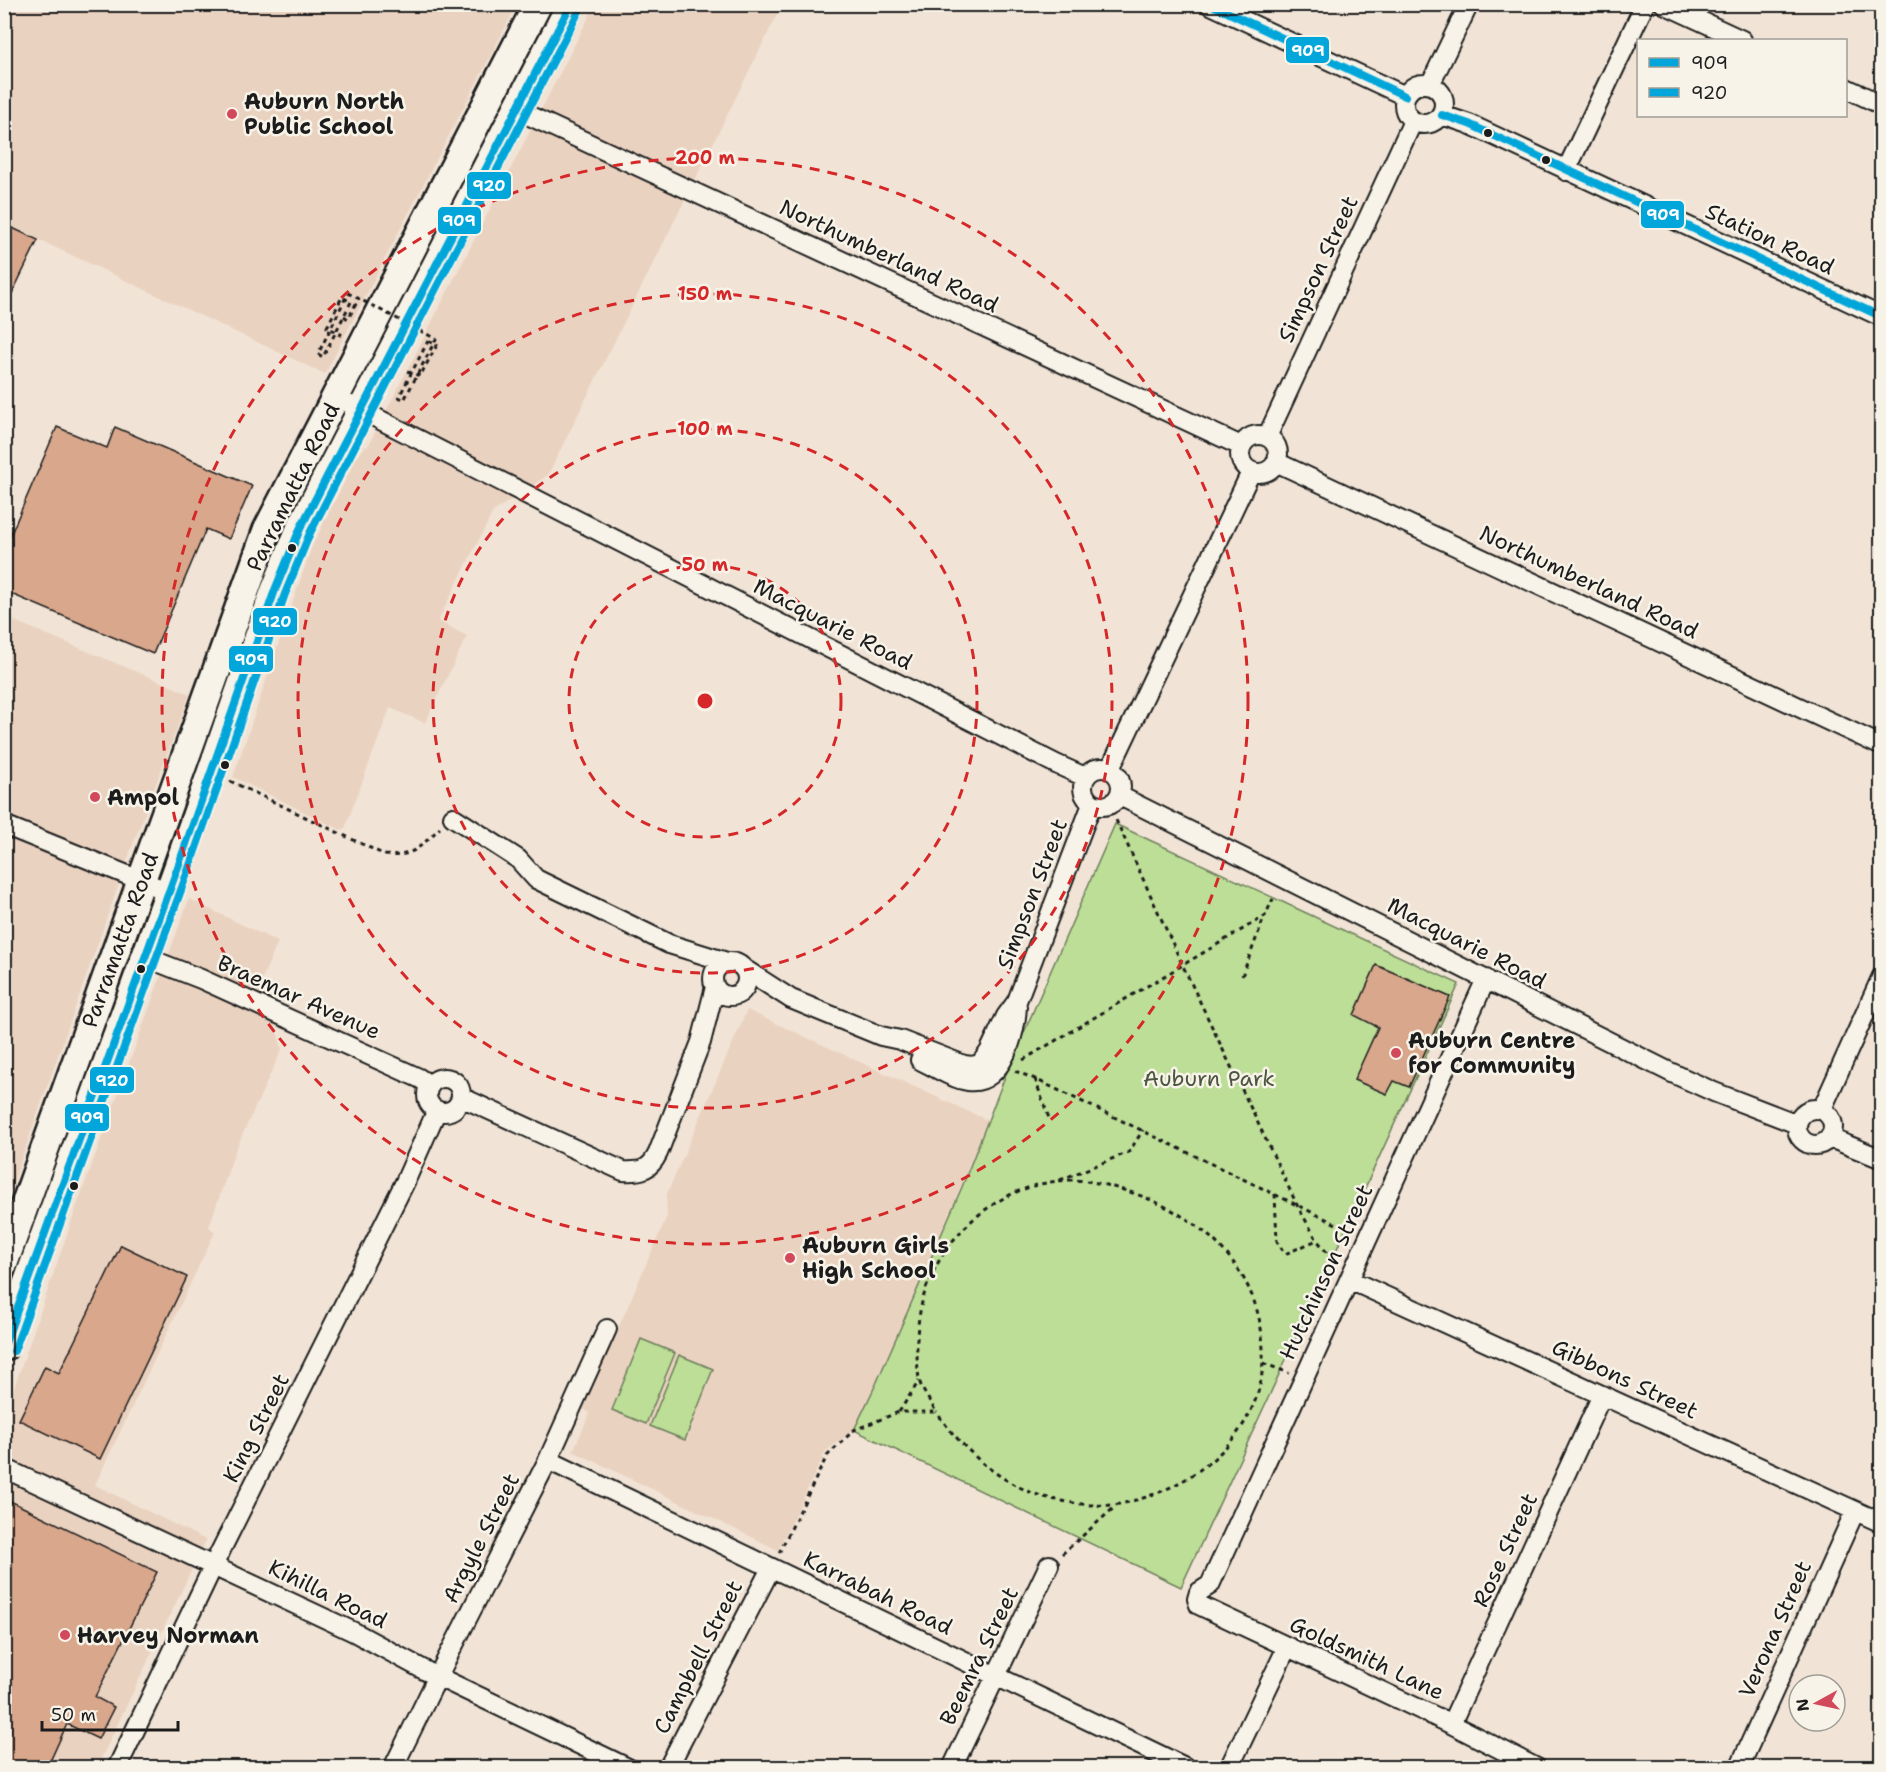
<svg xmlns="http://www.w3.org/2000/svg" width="1886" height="1772" font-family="'Shantell Sans',sans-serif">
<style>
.built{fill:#ead2c0}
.green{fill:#bdde97;stroke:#6c7d5a;stroke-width:1.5}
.building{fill:#d9a78c;stroke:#1c1c1c;stroke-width:1.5}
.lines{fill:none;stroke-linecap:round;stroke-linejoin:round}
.minor-casing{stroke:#1c1c1c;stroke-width:22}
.highway-casing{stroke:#1c1c1c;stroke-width:32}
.path{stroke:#1c1c1c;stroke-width:3;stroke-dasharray:4.5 4.5;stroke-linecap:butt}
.minor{stroke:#f7f3e8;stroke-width:18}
.highway{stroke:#f7f3e8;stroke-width:27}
.path-bridge{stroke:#1c1c1c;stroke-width:3;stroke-dasharray:4.5 4.5;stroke-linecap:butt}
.bus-1-casing{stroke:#f7f3e8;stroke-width:12}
.bus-2-casing{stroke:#f7f3e8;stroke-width:12}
.bus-1{stroke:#03a6da;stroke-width:8}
.bus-2{stroke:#03a6da;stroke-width:8}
.ring{fill:none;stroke:#d62828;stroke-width:3;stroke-dasharray:10 8}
.poi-dot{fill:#d1495b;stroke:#f7f3e8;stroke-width:2}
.bus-dot{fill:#1c1c1c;stroke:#f7f3e8;stroke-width:2}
.labels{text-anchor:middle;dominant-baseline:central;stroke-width:5;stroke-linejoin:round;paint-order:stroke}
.poi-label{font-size:22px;font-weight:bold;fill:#1c1c1c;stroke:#f7f3e8;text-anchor:start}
.street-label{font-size:22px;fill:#1c1c1c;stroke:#f7f3e8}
.park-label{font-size:22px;fill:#4c5641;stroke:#f7f3e8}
.centre{fill:#d62828;stroke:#f7f3e8;stroke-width:3}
.ring-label{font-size:18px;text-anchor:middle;font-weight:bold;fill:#d62828;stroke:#f7f3e8;stroke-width:5;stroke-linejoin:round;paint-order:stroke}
.line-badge{stroke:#f7f3e8;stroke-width:2}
.badge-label{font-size:16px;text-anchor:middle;font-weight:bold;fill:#fff}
</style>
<rect width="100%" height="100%" fill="#f1e4d6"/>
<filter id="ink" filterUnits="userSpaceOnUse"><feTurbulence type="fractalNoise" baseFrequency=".0167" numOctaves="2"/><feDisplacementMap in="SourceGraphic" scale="12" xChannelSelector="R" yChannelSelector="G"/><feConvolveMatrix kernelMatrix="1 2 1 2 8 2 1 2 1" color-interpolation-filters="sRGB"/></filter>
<g filter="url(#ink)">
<path class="built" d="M5 4 119 5H517L325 374 5 224Z
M595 5H782L548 475 493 512 438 621 467 636 425 723 390 708 345 828 341 830 233 777 312 546 355 461 363 448 368 446Z
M5 617 190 694 132 847 5 1206Z
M189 899 278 942 262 979 282 1049 235 1151 209 1227 215 1232 95 1485 206 1540 97 1767 5 1768V1414L76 1208Z
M747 1010 989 1121 876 1384 854 1430 826 1451 778 1550 573 1451 590 1413 583 1409 667 1216 666 1196Z"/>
<path class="green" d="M1115 824 1459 984 1181 1587 854 1430 876 1384 962 1187 1008 1069Z
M641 1339 675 1353 646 1424 612 1410Z
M679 1355 713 1369 685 1440 650 1426Z"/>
<path class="building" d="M4 224 38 240 4 310Z
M57 427 107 448 115 427 252 486 229 539 206 529 153 654 4 591V550Z
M1376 965 1450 997 1409 1087 1394 1081 1387 1094 1354 1080 1378 1027 1354 1015Z
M121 1245 187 1277 100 1459 19 1420 45 1366 59 1373Z
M4 1498 157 1572 95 1697 114 1707 98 1739 67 1724 47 1768H4Z"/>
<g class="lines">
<defs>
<path id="minor" d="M1209 4 1405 96
M1664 4 1742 40
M1404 104a20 20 0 1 1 40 0a20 20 0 1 1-40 0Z
M1430 85 1469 4
M1846 88 1882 105
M517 110 1241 446
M1442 115 1469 124 1882 317
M1566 171 1645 4
M351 405 1056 764 1085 777
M1240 454a19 19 0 1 1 38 0a19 19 0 1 1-38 0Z
M1267 437 1413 121
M1276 462 1882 746
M1083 787a19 19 0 1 1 38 0a19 19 0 1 1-38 0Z
M1110 769 1251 472
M1120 796 1670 1072 1714 1092 1797 1124
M453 817 518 859 536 879 669 944 727 962
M4 825 169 892
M145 957 201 979 419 1078 430 1085
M713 979a17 17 0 1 1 34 0a17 17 0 1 1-34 0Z
M746 970 791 999 881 1036 900 1040 964 1065 972 1066 980 1064 989 1052 1006 1016 1017 1001 1092 804
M1486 979 1210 1585 1199 1592 1197 1599 1199 1605 1451 1724 1537 1768
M920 1060C935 1067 952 1079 968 1081 1003 1086 1016 1031 1017 1006
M427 1095a17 17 0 1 1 34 0a17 17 0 1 1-34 0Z
M461 1097 623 1171C641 1172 650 1170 658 1153L701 1042 715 987
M1797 1127a18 18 0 1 1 36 0a18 18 0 1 1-36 0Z
M1822 1109 1882 976
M1830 1138 1882 1159
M1350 1280 1882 1523
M548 1460 1187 1768
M4 1468 354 1632 426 1671 628 1768
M1451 1724 1602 1395
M117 1768 218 1556 405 1182 437 1110
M393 1768 438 1676 548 1460 607 1329
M668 1768 771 1568
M952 1768 1049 1565
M1229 1768 1287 1647
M1739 1768 1855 1511"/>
<path id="highway" d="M4 1263 267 530 538 4
M4 1347 179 864 275 590 300 529 571 4"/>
</defs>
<use href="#minor" class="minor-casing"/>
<use href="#highway" class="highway-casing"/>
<path class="path" d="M344 316 348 319 359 298
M339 336 341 334 327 327 342 297 351 302
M407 371 420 376 437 345 428 341
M230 781 385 855C414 858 421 845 440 828
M1116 820 1182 964 1298 1207 1317 1240 1336 1264
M1242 976 1264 918
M1023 1060 1265 916 1273 899
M1015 1071 1035 1079 1353 1232
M1035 1079 1050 1121
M1060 1180 1129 1152 1143 1130
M1275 1194 1277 1241 1285 1254 1317 1240
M1263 1363 1289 1373
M899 1412 919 1381
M779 1553 827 1456 854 1430 899 1412H936C931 1402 921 1390 919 1379 915 1348 916 1316 927 1286 950 1226 1006 1182 1071 1180 1093 1180 1113 1187 1133 1193 1208 1219 1265 1275 1263 1359 1262 1436 1190 1491 1119 1504 1099 1508 1060 1502 1041 1496 996 1481 963 1449 936 1412
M1062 1554 1116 1506"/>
<use href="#minor" class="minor"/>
<use href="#highway" class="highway"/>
<path class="path-bridge" d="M351 302 323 357 318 354 348 293 436 339 404 400 399 397 428 341"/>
<defs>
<path id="bus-1" d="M1210 4 1405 96
M1442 115 1469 124 1882 317
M4 1346 179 864 275 590 300 529 571 4"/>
<path id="bus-2" d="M14 1351 189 868 285 594 310 533 580 9"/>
</defs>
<use href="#bus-1" class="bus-1-casing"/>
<use href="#bus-2" class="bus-2-casing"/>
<use href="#bus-1" class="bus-1"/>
<use href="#bus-2" class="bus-2"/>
</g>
</g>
<g class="ring">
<circle cx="705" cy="701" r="136"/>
<circle cx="705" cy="701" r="272"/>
<circle cx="705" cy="701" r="407"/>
<circle cx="705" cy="701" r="543"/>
</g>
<g class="poi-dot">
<circle cx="232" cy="114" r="6"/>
<circle cx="95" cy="797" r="6"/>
<circle cx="1396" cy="1053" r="6"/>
<circle cx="790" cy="1258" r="6"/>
<circle cx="65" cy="1635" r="6"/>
</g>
<g class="bus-dot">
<circle cx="1488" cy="133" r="5"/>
<circle cx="1546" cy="160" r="5"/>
<circle cx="292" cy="548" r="5"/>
<circle cx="225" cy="765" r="5"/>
<circle cx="141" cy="969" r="5"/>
<circle cx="74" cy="1186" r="5"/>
</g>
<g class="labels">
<g class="poi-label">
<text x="244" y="101">Auburn North<tspan x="244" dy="25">Public School</tspan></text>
<text x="107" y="797">Ampol</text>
<text x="1408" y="1040">Auburn Centre<tspan x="1408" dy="25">for Community</tspan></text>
<text x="802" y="1245">Auburn Girls<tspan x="802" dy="25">High School</tspan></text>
<text x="77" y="1635">Harvey Norman</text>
</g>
<g class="street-label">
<text transform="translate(1770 239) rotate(25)">Station Road</text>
<text transform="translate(889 256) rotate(25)">Northumberland Road</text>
<text transform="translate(1318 269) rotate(-65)">Simpson Street</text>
<text transform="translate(293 487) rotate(-64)">Parramatta Road</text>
<text transform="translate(1589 582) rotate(25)">Northumberland Road</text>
<text transform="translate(833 624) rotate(27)">Macquarie Road</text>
<text transform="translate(1032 894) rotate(-69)">Simpson Street</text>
<text transform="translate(120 940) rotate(-70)">Parramatta Road</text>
<text transform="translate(1467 943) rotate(27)">Macquarie Road</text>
<text transform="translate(299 997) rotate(24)">Braemar Avenue</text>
<text transform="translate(1326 1272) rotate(-65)">Hutchinson Street</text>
<text transform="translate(1625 1379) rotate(25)">Gibbons Street</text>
<text transform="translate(256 1428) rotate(-63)">King Street</text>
<text transform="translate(481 1538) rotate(-63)">Argyle Street</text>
<text transform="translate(1505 1550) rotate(-65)">Rose Street</text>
<text transform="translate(878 1593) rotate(26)">Karrabah Road</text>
<text transform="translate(328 1594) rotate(26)">Kihilla Road</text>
<text transform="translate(1775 1629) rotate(-66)">Verona Street</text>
<text transform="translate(979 1656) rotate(-64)">Beemra Street</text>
<text transform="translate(698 1657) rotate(-63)">Campbell Street</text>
<text transform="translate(1367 1658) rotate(25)">Goldsmith Lane</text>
</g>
<g class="park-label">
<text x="1209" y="1078">Auburn Park</text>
</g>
</g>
<circle cx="705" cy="701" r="9" class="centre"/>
<g class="ring-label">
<text x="705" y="164">200 m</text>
<text x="705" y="300">150 m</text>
<text x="705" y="435">100 m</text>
<text x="705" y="571">50 m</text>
</g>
<g class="line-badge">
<rect x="1285" y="36" width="45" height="28" rx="6" fill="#03a6da"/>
<rect x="466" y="171" width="46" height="29" rx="6" fill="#03a6da"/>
<rect x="1640" y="200" width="45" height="29" rx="6" fill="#03a6da"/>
<rect x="437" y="206" width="45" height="29" rx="6" fill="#03a6da"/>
<rect x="252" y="607" width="46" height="29" rx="6" fill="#03a6da"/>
<rect x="228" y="645" width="46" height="28" rx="6" fill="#03a6da"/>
<rect x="89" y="1066" width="46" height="28" rx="6" fill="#03a6da"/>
<rect x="64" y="1103" width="46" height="29" rx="6" fill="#03a6da"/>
</g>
<g class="badge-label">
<text x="1308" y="56">909</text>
<text x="489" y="191">920</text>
<text x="1663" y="220">909</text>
<text x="459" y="226">909</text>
<text x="275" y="627">920</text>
<text x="251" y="665">909</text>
<text x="112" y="1086">920</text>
<text x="87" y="1123">909</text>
</g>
<rect width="1886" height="1772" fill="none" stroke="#f7f3e8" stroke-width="24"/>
<rect x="12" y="12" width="1862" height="1748" fill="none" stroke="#1c1c1c" stroke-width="2" filter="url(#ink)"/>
<rect x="1637" y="39" width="210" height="78" fill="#f7f3e8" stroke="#9f9d96" stroke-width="1.5"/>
<rect x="1649" y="58" width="30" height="9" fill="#03a6da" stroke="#9f9d96" stroke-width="1.5"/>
<text x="1691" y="69" font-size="18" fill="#1c1c1c">909</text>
<rect x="1649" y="88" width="30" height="9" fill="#03a6da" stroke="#9f9d96" stroke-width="1.5"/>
<text x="1691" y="99" font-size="18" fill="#1c1c1c">920</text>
<g transform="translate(1817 1703) rotate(262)"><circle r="28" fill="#f7f3e8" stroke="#9f9d96" stroke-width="1.5"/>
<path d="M0-4.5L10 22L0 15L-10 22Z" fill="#d1495b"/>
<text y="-9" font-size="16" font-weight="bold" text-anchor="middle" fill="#1c1c1c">N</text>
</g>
<path d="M42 1721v9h136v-9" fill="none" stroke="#1c1c1c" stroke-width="3"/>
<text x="51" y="1721" font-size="18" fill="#1c1c1c" stroke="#f7f3e8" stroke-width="4.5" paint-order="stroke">50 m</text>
</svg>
